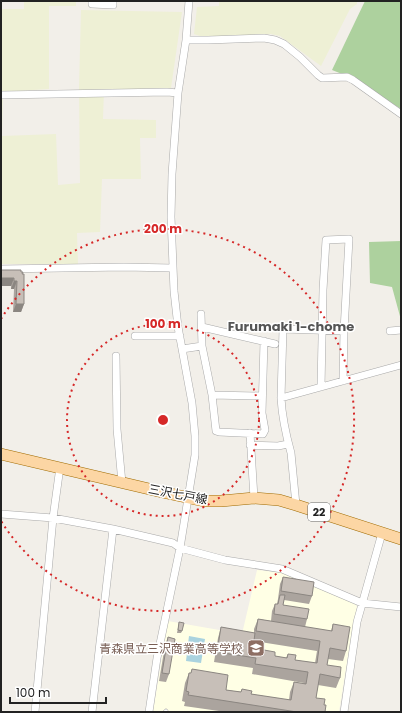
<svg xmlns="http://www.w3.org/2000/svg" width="402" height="713" font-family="Poppins,'Noto Sans JP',sans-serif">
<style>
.education{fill:#ffffe5}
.farmland{fill:#eef0d5}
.forest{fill:#add19e}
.water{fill:#aad3df}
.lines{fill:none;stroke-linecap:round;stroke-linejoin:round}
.service-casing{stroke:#a9a9a9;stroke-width:4.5}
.minor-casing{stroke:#a9a9a9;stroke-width:8}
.primary-casing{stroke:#a06b00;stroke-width:12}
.service{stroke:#fff;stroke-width:3.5}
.minor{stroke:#fff;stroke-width:7}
.primary{stroke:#fcd6a4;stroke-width:11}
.wall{fill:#aba49e;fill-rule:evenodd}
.shaded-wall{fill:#8b8681}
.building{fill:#c7bfb8;stroke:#8b8681}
.ring{fill:none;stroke:#d62828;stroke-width:2;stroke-dasharray:2 4}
.labels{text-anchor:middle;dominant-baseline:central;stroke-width:3;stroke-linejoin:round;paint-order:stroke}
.shield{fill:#fff;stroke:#646464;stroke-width:1}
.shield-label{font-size:11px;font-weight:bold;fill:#222}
.street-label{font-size:12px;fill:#222;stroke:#fff}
.education-label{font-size:12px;fill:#785e54;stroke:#fff;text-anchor:end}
.neighbourhood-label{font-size:13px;font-weight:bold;fill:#555;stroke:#fff}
.centre{fill:#d62828;stroke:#fff;stroke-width:2}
.ring-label{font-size:12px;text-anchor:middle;font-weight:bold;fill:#d62828;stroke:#fff;stroke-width:3;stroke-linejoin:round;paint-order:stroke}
</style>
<rect width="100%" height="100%" fill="#f2efe9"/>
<path class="education" d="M257 570 283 573 355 603 357 607 347 662 339 712H153L168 621 242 634Z"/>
<path class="farmland" d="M24 1H76V6H49V89L3 92 2 136 56 134 58 185 80 183 79 88 81 10 182 12 171 88 104 90 103 119 156 120V138H140L141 179H102L100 232 77 233 78 264H1V9H24Z
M219 1H357V4L350 9 321 66 280 36 271 34 210 37 200 36 194 34 197 7 219 6Z"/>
<path class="forest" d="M365 1H401V109L352 78 332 70Z
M401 241V320L392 287 370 283 369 242Z"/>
<path class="water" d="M189 636 205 639 201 663 186 661Z"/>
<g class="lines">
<defs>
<path id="service" d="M165 712 166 711"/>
<path id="minor" d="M92 1V4L113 5V1
M186 40H208L264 38 275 40 284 44 300 57 318 75 322 78 347 77 353 80 401 114
M1 95 167 92 178 93
M1 269 124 267 172 268
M201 314 202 346 212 395 216 431 219 432 263 434 265 430 262 413 264 341
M202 327 275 344
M390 331 401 330
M135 336H180
M182 349 202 346
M116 356 117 429 122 483
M321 387 323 290 326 240 349 239 344 331 343 381
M212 395 262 396
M281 398 401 365
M250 433 254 498
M250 445 278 446 288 444
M296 505 291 453C286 435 282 416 281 398L283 329 344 331
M1 514 53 518 113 529 173 543 180 548 225 560 282 569 362 603 401 607
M35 712 53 518 60 467
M92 712 113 529
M149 712 157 658 180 548 195 455V436L192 403 178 327 174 291 171 217 172 174 178 93 186 40 189 1
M344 712 357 622 382 533"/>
<path id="primary" d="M1 454 162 492 204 501H221L254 498 279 500 296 505 401 539"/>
</defs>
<use href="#service" class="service-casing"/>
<use href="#minor" class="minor-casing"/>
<use href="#primary" class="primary-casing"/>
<use href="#service" class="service"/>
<use href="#minor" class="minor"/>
<use href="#primary" class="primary"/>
</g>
<path class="wall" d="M1 270H21L24 304 21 312H13L14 289H11V286H1Z
M283 577 312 596 309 604 284 600 283 605 307 619 305 627 331 631 333 624 346 651 343 661 328 659 327 665 340 678 336 688 318 685 316 698 324 705 325 712H226L184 706 185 702 182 701 185 683 189 673H191L192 669 226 690 241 692 242 689 251 694 289 700 290 692 294 682 304 684V683L252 674 253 668 214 662 218 638 221 627 254 633V629L258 619 271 621 272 611 275 604H277L278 599 280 584ZM254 641 317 651 315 663 295 660 288 654 286 658 275 656 253 648Z
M179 622 182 631 181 633H177Z
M168 637 169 674 166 682 159 681 165 645Z"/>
<path class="shaded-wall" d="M1 278H14L11 286H1Z
M14 281H17L14 289H11Z
M16 304H24L21 312H13Z"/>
<path class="building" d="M1 270H21V272H23L22 274H24V304H16L17 281H14V278H1Z
M283 577 314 582 312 596 281 591Z
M280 595H285L283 605 309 609 307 619 274 614 275 604H278Z
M258 619 332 631 333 624 350 627 346 651 330 648 327 665 341 667 340 678 320 674 316 698 325 699 324 705H326L325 712H297L188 695 189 692 186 691 189 673H191L192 669 228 675 226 690 241 692 242 689 252 691 251 694 291 700 294 682 306 684 308 672 255 664 256 658 217 652 221 627 255 633 253 648 275 652V656L287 658 288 654 296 655 295 660 317 663 320 641 256 631Z
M179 622 184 623 182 631 178 630Z
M168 637 175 639 169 674 162 673Z"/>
<g class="ring">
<circle cx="163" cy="420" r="96"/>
<path d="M1 319A191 191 0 1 1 1 521"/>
</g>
<defs>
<symbol id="school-square" viewBox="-11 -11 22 22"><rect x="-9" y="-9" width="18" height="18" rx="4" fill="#8d6e63" stroke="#fff"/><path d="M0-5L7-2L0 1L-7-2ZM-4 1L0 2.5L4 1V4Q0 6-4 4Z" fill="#fff"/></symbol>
</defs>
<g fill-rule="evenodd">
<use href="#school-square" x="246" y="638" width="20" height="20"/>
</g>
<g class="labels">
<rect class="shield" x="308" y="503" width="22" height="18" rx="3"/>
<g class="shield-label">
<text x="319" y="512">22</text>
</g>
<g class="street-label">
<text transform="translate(178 494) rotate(11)">三沢七戸線</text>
</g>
<g class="education-label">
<text x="243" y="648">青森県立三沢商業高等学校</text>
</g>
<g class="neighbourhood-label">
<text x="291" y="326">Furumaki 1-chome</text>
</g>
</g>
<circle cx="163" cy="420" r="6" class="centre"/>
<g class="ring-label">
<text x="163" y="233">200 m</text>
<text x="163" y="328">100 m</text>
</g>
<rect width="402" height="713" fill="none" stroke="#222222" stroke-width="4"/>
<path d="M10 697v6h96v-6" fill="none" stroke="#222222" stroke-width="2"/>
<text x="16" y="697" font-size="12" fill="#222222" stroke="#ffffff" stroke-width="3" paint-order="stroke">100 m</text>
</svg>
